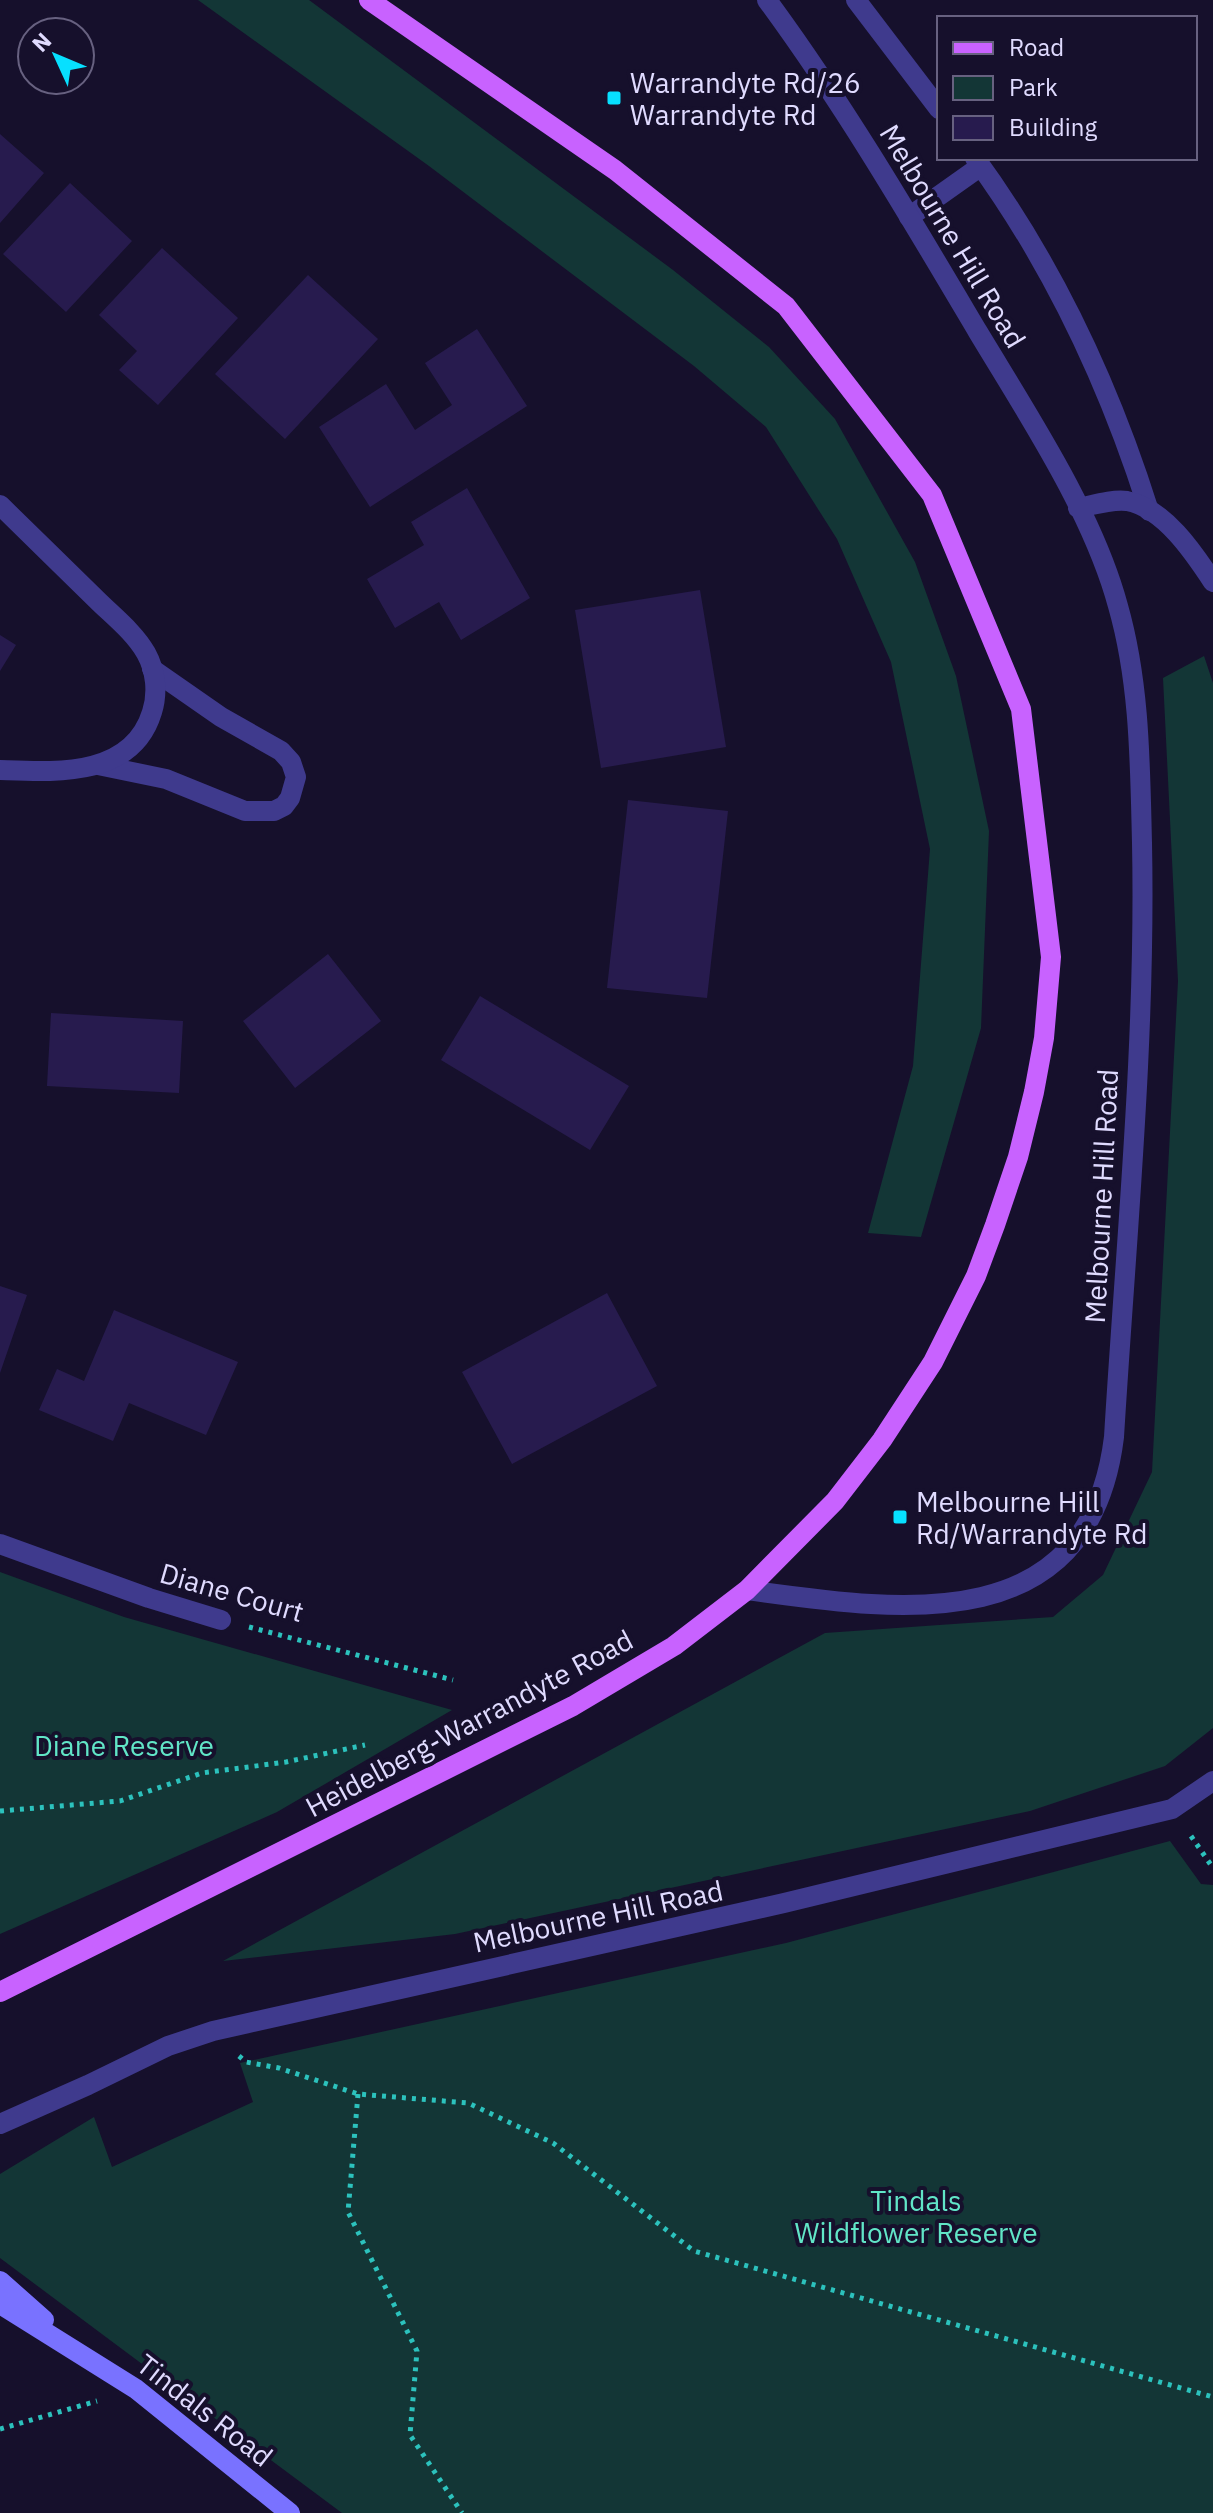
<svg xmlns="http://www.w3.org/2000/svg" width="1213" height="2513" font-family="'IBM Plex Sans',sans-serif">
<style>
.green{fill:#133636}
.building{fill:#271b4e}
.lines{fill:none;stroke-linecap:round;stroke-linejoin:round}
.path{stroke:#2cc2bd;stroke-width:5;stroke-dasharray:4 6;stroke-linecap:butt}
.service{stroke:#3f3a8d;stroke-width:20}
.minor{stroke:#3f3a8d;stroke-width:20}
.secondary{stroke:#7972ff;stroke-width:20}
.primary{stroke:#c862ff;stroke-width:20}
.poi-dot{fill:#07e0ff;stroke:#16102c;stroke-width:3}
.labels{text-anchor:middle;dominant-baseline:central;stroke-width:8;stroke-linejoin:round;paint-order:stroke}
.poi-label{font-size:28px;fill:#e0dbff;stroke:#16102c;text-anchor:start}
.street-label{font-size:28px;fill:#e0dbff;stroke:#16102c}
.park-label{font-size:28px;fill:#61e5c7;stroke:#16102c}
</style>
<rect width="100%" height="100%" fill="#16102c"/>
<path class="green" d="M198 0H309L673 270 769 347 835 419 915 562 956 676 989 831 981 1028 921 1237 868 1233 913 1066 930 849 891 662 837 539 766 427 694 366 429 166Z
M1204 656 1213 683V1728L1165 1766 1030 1811 455 1934 223 1961 825 1633 1053 1617 1103 1575 1152 1472 1178 981 1163 678Z
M0 1572 124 1617 452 1710 277 1812 0 1934Z
M1170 1841 1201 1884 1213 1885V2513H342L0 2258V2174L94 2117 112 2167 253 2102 240 2063 786 1943Z"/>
<path class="building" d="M0 134 44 173 0 223Z
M70 183 132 241 66 312 3 254Z
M162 248 238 318 158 405 119 370 137 351 99 315Z
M308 275 378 339 285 439 215 374Z
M477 329 527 406 370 507 319 427 386 384 415 430 452 405 425 363Z
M467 488 530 598 461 640 439 602 395 628 367 579 424 545 411 522Z
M700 590 726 747 601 768 575 610Z
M0 635 16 645 0 671Z
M628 800 728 811 707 998 607 988Z
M328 954 381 1021 295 1088 243 1021Z
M480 996 629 1086 590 1150 441 1060Z
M51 1013 183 1021 179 1093 47 1086Z
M0 1286 27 1295 0 1373Z
M607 1293 657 1386 512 1464 462 1372Z
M114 1310 238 1362 206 1435 129 1403 113 1441 39 1410 57 1369 84 1381Z"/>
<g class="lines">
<path class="path" d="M249 1627 453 1680
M0 1811 120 1801 202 1773 286 1762 365 1745
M1191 1836 1213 1868
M239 2056 246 2062 279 2068 358 2094 468 2103 553 2143 694 2251 1213 2397
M358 2094 348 2212 417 2351 410 2435 462 2513
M0 2429 97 2401"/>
<path class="service" d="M856 0 939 109
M975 158C1054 266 1109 384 1149 511
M909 217 981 166
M98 765 166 779 245 811H274L284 806 290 798 296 777 291 762 281 751 221 717 152 669"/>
<path class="minor" d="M0 505C32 536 64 568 96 599 113 616 134 632 146 653 156 671 158 693 152 712 132 778 55 772 0 770
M1078 508C1093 505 1112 499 1127 501 1164 508 1194 553 1213 582
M0 1544 149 1598 221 1620
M747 1590C899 1611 1089 1641 1114 1437 1126 1239 1146 1041 1142 843 1140 764 1140 683 1118 606 1093 513 1028 415 978 332 911 219 845 106 767 0
M0 2124 88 2085 168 2046 213 2031 784 1903 1172 1809 1213 1781"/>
<path class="secondary" d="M0 2281 44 2320
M0 2304 136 2389 290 2513"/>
<path class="primary" d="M0 1992 573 1706 674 1646 747 1590 835 1501 882 1440 933 1362 976 1276 995 1225 1018 1157 1034 1092 1044 1038 1051 957 1021 709 932 495 786 306 615 170 369 0"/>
</g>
<g class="poi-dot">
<rect x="606" y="90" width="16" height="16" rx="4"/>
<rect x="892" y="1509" width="16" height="16" rx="4"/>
</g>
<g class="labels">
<g class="poi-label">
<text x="630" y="82">Warrandyte Rd/26<tspan x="630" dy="32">Warrandyte Rd</tspan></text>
<text x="916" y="1501">Melbourne Hill<tspan x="916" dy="32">Rd/Warrandyte Rd</tspan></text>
</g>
<g class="street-label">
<text transform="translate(953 236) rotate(59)">Melbourne Hill Road</text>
<text transform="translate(1101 1196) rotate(-87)">Melbourne Hill Road</text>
<text transform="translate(232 1592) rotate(16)">Diane Court</text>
<text transform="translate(469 1723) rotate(-28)">Heidelberg-Warrandyte Road</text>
<text transform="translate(598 1916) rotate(-12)">Melbourne Hill Road</text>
<text transform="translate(205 2410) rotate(38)">Tindals Road</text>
</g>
<g class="park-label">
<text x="124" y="1745">Diane Reserve</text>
<text x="916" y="2200">Tindals<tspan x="916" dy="32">Wildflower Reserve</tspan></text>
</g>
</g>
<rect x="937" y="16" width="260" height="144" fill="#16102c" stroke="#676180" stroke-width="2"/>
<rect x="953" y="42" width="40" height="12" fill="#c862ff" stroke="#676180" stroke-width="2"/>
<text x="1009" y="56" font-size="24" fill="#e0dbff">Road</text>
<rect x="953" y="76" width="40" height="24" fill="#133636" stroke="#676180" stroke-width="2"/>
<text x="1009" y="96" font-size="24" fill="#e0dbff">Park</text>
<rect x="953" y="116" width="40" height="24" fill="#271b4e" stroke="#676180" stroke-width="2"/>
<text x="1009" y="136" font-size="24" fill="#e0dbff">Building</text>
<g transform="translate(56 56) rotate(314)"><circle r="38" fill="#16102c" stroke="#676180" stroke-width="2"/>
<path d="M0-6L14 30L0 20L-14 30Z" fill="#07e0ff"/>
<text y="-12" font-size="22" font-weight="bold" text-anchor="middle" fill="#e0dbff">N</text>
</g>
</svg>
